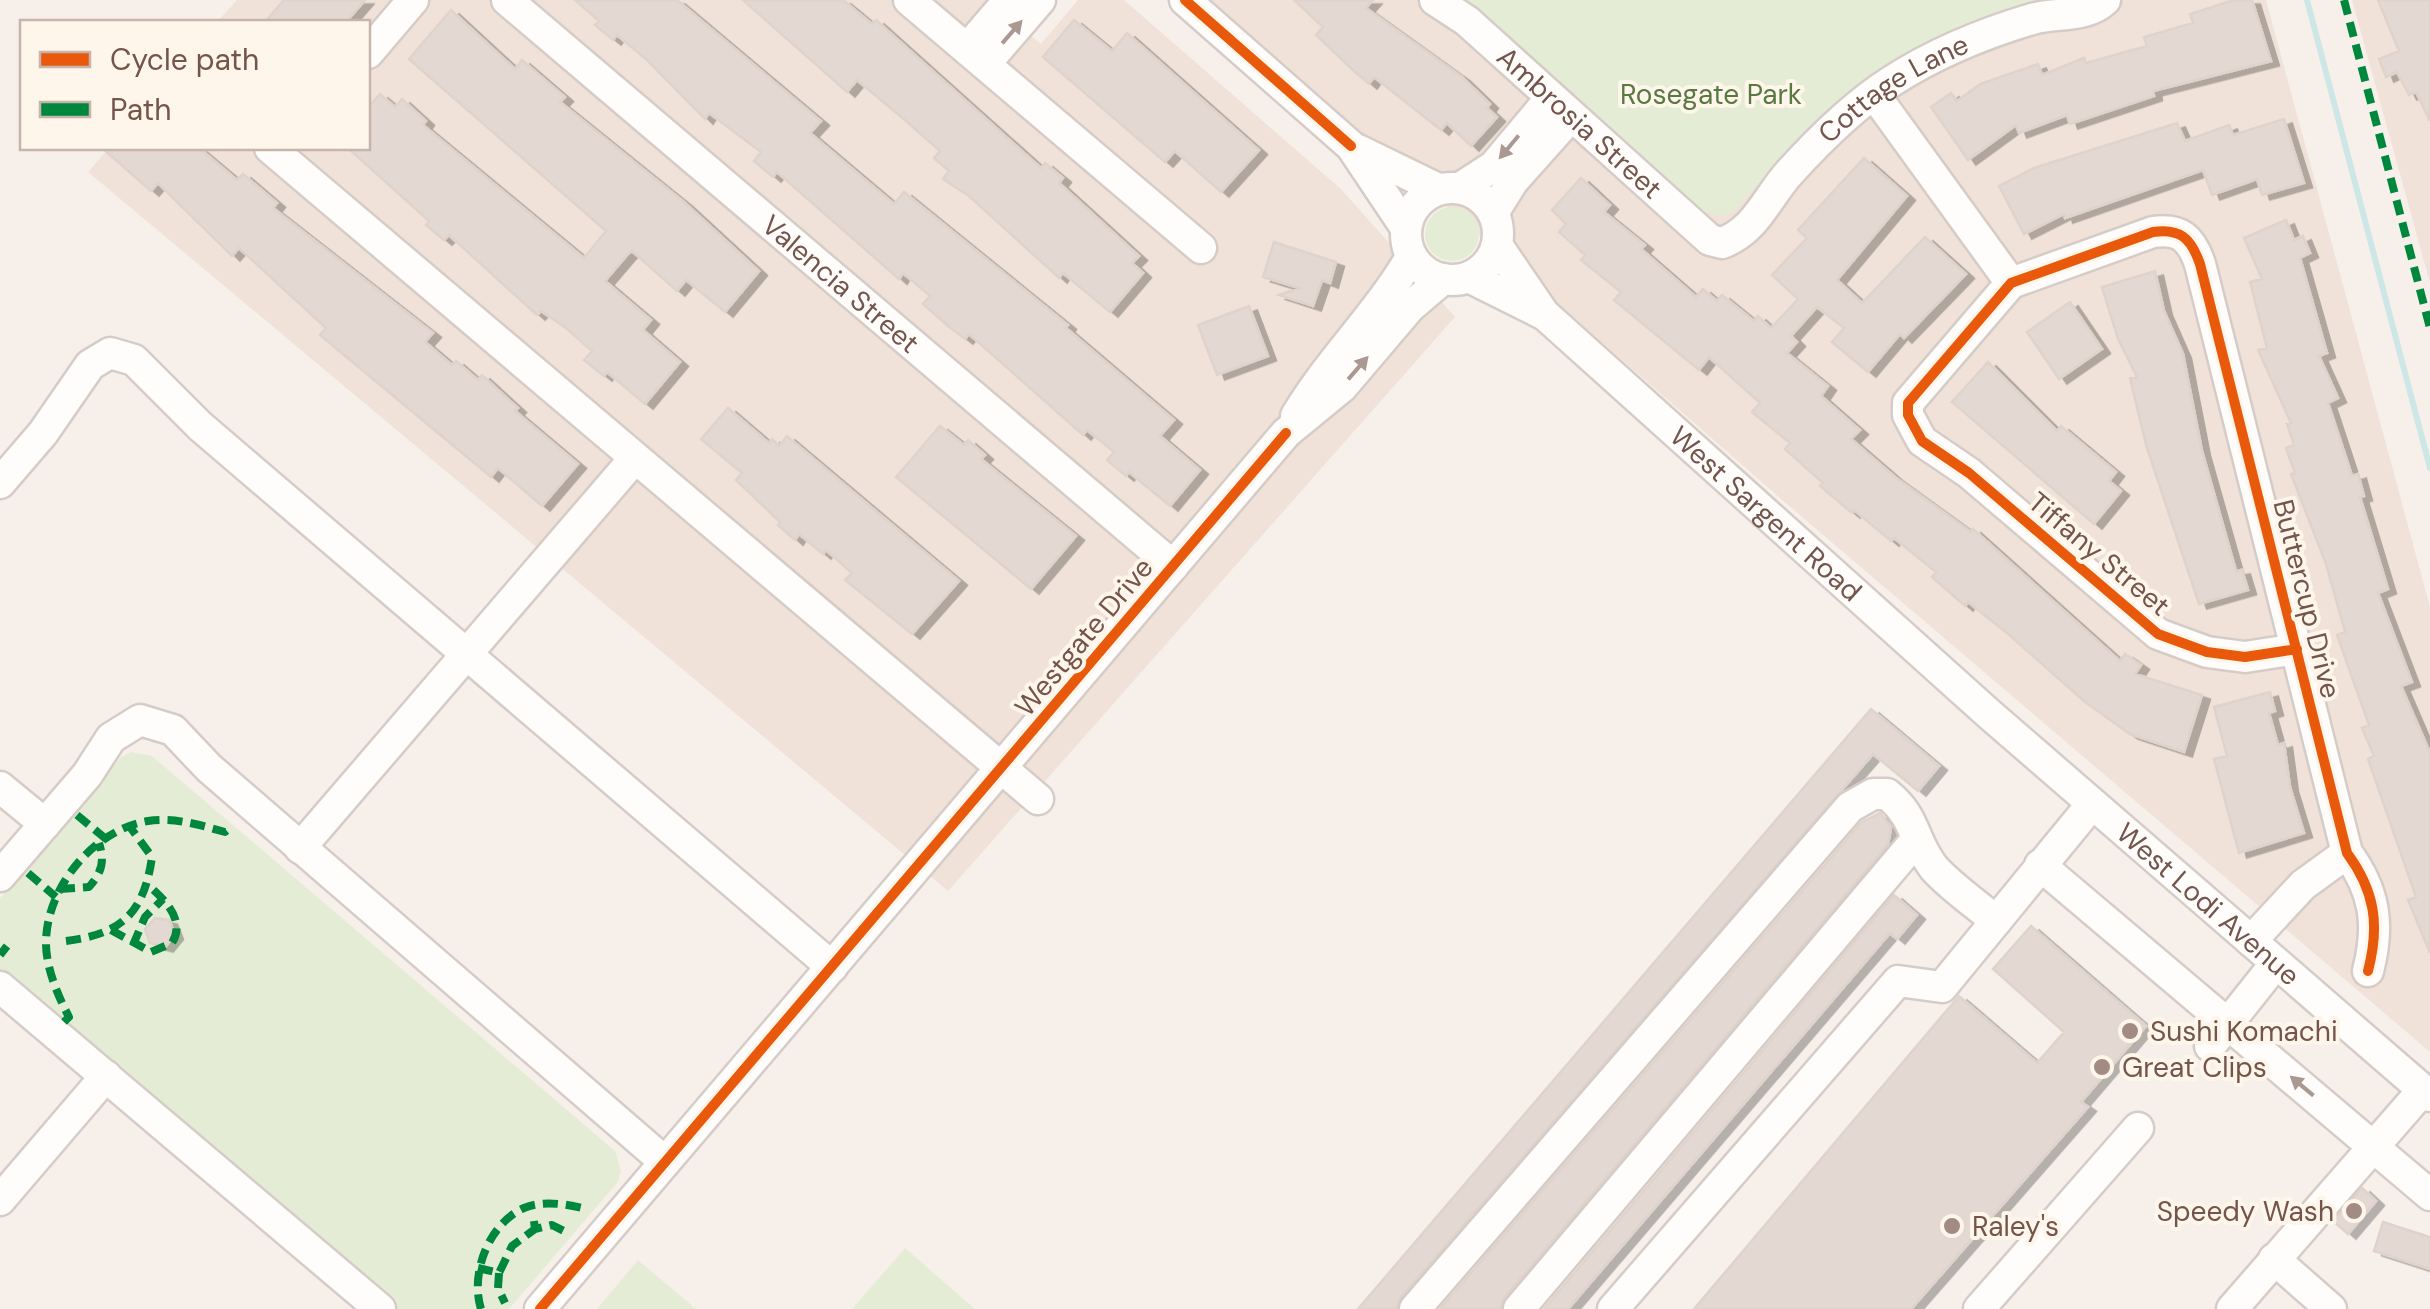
<svg xmlns="http://www.w3.org/2000/svg" width="2430" height="1309" font-family="'DM Sans',sans-serif">
<style>
.residential{fill:#f0e2d8}
.green{fill:#e5ecd5}
.lines{fill:none;stroke-linecap:round;stroke-linejoin:round}
.stream{stroke:#cce7e6;stroke-width:6}
.building{fill:#e3d8d2;stroke:#dfd3cc;stroke-width:2.5;filter:url(#shadow)}
.minor-casing{stroke:#d6ccc7;stroke-width:35}
.minor{stroke:#fefdfc;stroke-width:30}
.quiet{stroke:#00873e;stroke-width:8;stroke-dasharray:15 8;stroke-linecap:butt}
.cycleway-casing{stroke:#fef5eb;stroke-width:16}
.cycleway{stroke:#e8590c;stroke-width:10}
.oneway{fill:#ab9892}
.poi-dot{fill:#a28b83;stroke:#fef5eb;stroke-width:4}
.labels{text-anchor:middle;dominant-baseline:central;stroke-width:8;stroke-linejoin:round;paint-order:stroke}
.park-label{font-size:28px;fill:#597943;stroke:#fef5eb}
.street-label{font-size:28px;fill:#74554b;stroke:#fef5eb}
.poi-label{font-size:28px;fill:#74554b;stroke:#fef5eb;text-anchor:start}
</style>
<defs>
<filter id="shadow"><feDropShadow dx="8" dy="4.5" stdDeviation="0" flood-color="#0004"/></filter>
</defs>
<rect width="100%" height="100%" fill="#f7f0ea"/>
<path class="residential" d="M237 0H988L1041 44 1078 0H1124L1341 189 1455 317 948 891 88 172 109 148H368V22H217Z
M1210 0H2266L2430 607V1052L1788 505Z
M2352 0H2430V283Z"/>
<path class="green" d="M1462 0H2051C1901 41 1835 96 1734 211L1720 217 1701 209Z
M1425 234a27 27 0 1 1 54 0a27 27 0 1 1-54 0Z
M131 752 152 756 615 1151 621 1171 618 1182 509 1309H396L0 972V898L121 757Z
M905 1248 975 1309H852Z
M638 1260 696 1309H597Z"/>
<g class="lines">
<path class="stream" d="M2307 0 2430 468"/>
</g>
<path class="building" d="M284 0H365L346 22H265Z
M575 0H677L821 121 810 133 894 204 904 192 1068 325 1066 328 1174 420 1160 436 1200 470 1170 506 1129 472 1126 476 1107 460 1114 452 1087 430 1083 435 969 334 965 339 948 326 923 304 930 296 903 273 899 279 777 172 773 177 754 161 761 152 709 113 705 119 647 60 617 35 613 40 595 25 599 21Z
M743 0H843L872 24 876 20 1041 168 1045 163 1063 178 1059 183 1139 256 1132 263 1143 273 1110 312 1063 273 1059 278 969 196 943 179 949 171 934 158 940 151 906 121 857 80 847 92Z
M1294 0H1373L1366 8 1462 77 1490 104 1487 108 1497 117 1471 146 1447 123 1441 130 1374 77 1369 84 1353 70 1316 35 1323 27Z
M2234 0H2252L2271 61 2153 91 2154 96 2070 124 2067 115 2019 133 2016 125 1968 160 1931 107 1951 93 1957 101 1980 84 2038 64 2042 75 2084 58 2086 63 2147 46 2144 37 2193 23 2190 14Z
M2378 0H2430V121L2416 92 2409 95 2397 72 2386 77 2379 59 2399 51Z
M451 10 515 69 522 60 565 97 560 102 684 202 759 271 725 312 686 280 677 291 632 251 628 254 605 281 651 320 643 330 680 362 645 404 607 372 604 376 584 360 592 351 566 328 541 311 537 315 449 235 444 240 426 225 429 221 348 148H368V108L380 94 395 107 402 99 426 121 423 125 584 258 606 231 409 59Z
M1074 20 1112 51 1127 33 1259 150 1221 192 1175 151 1165 162 1043 57Z
M2284 119 2304 183 2262 195 2257 179 2212 195 2203 170 2065 218 2064 214 2024 234 1999 186 2034 168 2177 123 2185 141 2229 125 2233 135Z
M102 148H199L237 180 243 174 277 203 273 208 433 333 425 342 452 365 456 361 478 380 482 375 518 408 515 411 578 464 542 506 498 468 491 477 320 335 326 328 239 248 232 256 158 183 151 191Z
M1864 158 1907 196 1837 280 1862 303 1925 237 1966 274 1904 338 1900 334 1868 372 1832 342 1844 328 1817 307 1791 336 1797 342 1787 353 1828 386 1821 396 1860 430 1851 439 1895 477 1971 532 1973 529 2120 661 2125 654 2141 665 2135 674 2202 695 2184 752 2130 734 2085 702 2007 633 1968 602 1965 606 1932 577 1936 572 1894 538 1891 541 1854 510 1852 513 1820 486 1823 483 1785 449 1790 443 1752 412 1760 403 1709 357 1699 370 1614 300 1621 292 1581 260 1585 255 1559 232 1566 224 1552 210 1581 178 1610 205 1604 212 1645 245 1641 249 1696 297 1703 289 1717 301 1722 295 1754 321 1758 316 1771 328 1798 299 1772 275 1807 238 1798 230Z
M2286 220 2294 240 2303 236 2310 253 2300 258 2327 353 2319 356 2338 398 2328 403 2352 476 2358 474 2364 496 2360 497 2388 589 2378 593 2412 682 2401 686 2430 753V953L2408 900 2416 897 2368 759 2374 756 2362 728 2369 725 2337 635 2345 632 2326 564 2291 474 2295 473 2286 448 2294 445 2287 424 2291 423 2258 350 2267 348 2250 282 2262 279 2244 238Z
M1274 242 1336 262 1330 283 1322 280 1313 306 1279 295 1299 288 1263 277Z
M2155 271 2164 311 2183 354 2202 451 2236 571 2242 570 2248 590 2199 604 2146 445 2130 378 2137 377 2118 339 2102 287Z
M2070 302 2102 349 2059 379 2027 332Z
M1249 306 1268 356 1217 375 1198 325Z
M1988 362 2057 431 2061 426 2116 472 2109 481 2121 491 2094 524 1952 402Z
M728 408 769 443 772 439 779 446 787 436 959 581 912 634 845 580 852 573 826 550 823 554 799 534 795 540 778 525 780 522 736 480 742 473 701 439Z
M940 426 964 445 968 440 985 455 981 459 1076 536 1031 589 896 477Z
M2270 692 2275 711 2269 713 2278 745 2284 743 2290 787 2304 833 2239 853 2214 759 2227 756 2214 707Z
M1871 709 1939 766 1918 791 1873 754 1401 1297 1397 1309H1358Z
M1880 813 1891 827 1888 844 1505 1297 1501 1309H1440L1862 822Z
M1894 895 1917 915 1897 939 1890 933 1568 1309H1544Z
M155 918 169 920 175 935 165 947 150 943 145 929Z
M2031 926 2146 1026 2081 1102 2088 1107 1911 1309H1694L1959 996 2037 1063 2064 1032 1993 969Z
M2362 1188 2376 1201 2348 1234 2333 1221Z
M2383 1222 2430 1237V1269L2374 1251Z"/>
<g class="lines">
<defs>
<g id="minor">
<path id="s1" d="M507 0 1173 566"/>
<path d="M909 0 1201 248"/>
<path d="M1185 0 1351 146 1406 228"/>
<path id="s2" d="M1435 0 1467 21 1710 240 1722 243C1756 231 1767 197 1790 172 1820 139 1854 105 1892 81 1934 54 1985 33 2032 19 2056 12 2086 18 2105 0"/>
<path d="M967 49 1009 0"/>
<path d="M368 53 413 0"/>
<path d="M985 64 1040 0"/>
<path d="M1874 94 2011 283"/>
<path d="M270 148 1038 799"/>
<path d="M1358 150 1438 189"/>
<circle cx="1452" cy="234" r="46"/>
<path d="M1460 188 1494 166 1551 98"/>
<path d="M1493 213 1513 181 1571 116"/>
<path id="s3" d="M1497 245 1544 314 1988 713 2430 1096"/>
<path d="M1469 277 1541 313"/>
<path d="M1296 416C1330 359 1378 314 1411 257"/>
<path d="M0 483 43 433 90 365 110 353 134 360 200 426 832 967"/>
<path d="M2297 649 2245 657 2207 652 2158 634 1969 473 1922 441 1908 415V403L2011 283 2153 232C2180 228 2191 238 2200 264L2347 853C2375 891 2380 925 2368 971"/>
<path d="M0 787 45 824"/>
<path d="M300 848 635 458"/>
<path d="M2040 865 2430 1195"/>
<path d="M0 876 87 775 111 738 140 720 173 730 209 768 665 1162"/>
<path d="M2251 941 2303 885 2347 853"/>
<path d="M0 987 380 1309"/>
<path d="M2210 1046 2276 963"/>
<path d="M0 1200 106 1076"/>
<path d="M2274 1259 2331 1309"/>
<path d="M540 1309 1286 433 1342 387 1410 307 1443 279"/>
<path d="M1415 1309 1850 807 1873 794H1887C1917 818 1912 840 1934 868 1951 887 1976 904 1996 921"/>
<path d="M1519 1309 1917 839"/>
<path d="M1613 1309 1898 981 1942 987 2092 804"/>
<path d="M1979 1309 2138 1128"/>
<path d="M2232 1309 2423 1090"/>
</g>
</defs>
<use href="#minor" class="minor-casing"/>
<use href="#minor" class="minor"/>
<path class="quiet" d="M2344 0 2430 328
M77 815 106 839
M28 873 56 897
M60 889 89 887C102 872 105 862 99 843
M111 930 151 952 172 943C186 920 165 900 148 885
M66 941C122 934 144 913 152 857L130 827
M133 945 145 917 163 899
M0 955 7 946
M64 1022 69 1017C58 996 46 968 46 943 46 888 93 830 148 821 174 817 200 825 225 832L230 828
M534 1221 535 1229 552 1225 566 1232
M478 1268 499 1273 512 1246 535 1229
M499 1273 498 1288 505 1303
M481 1309C470 1274 488 1224 524 1208 543 1200 566 1204 586 1209"/>
<defs>
<path id="cycleway" d="M1185 0 1351 146
M2297 649 2245 657 2207 652 2158 634 1969 473 1922 441 1908 415V403L2011 283 2153 232C2180 228 2191 238 2200 264L2347 853C2375 891 2380 925 2368 971
M540 1309 1286 433"/>
</defs>
<use href="#cycleway" class="cycleway-casing"/>
<use href="#cycleway" class="cycleway"/>
</g>
<defs><path id="oneway-solid" d="M-6-.8H1V-3.2L6.5 0L1 3.2V.8H-6Z" transform="scale(2.5)"/></defs>
<g class="oneway">
<use href="#oneway-solid" transform="translate(1012 32) rotate(-49)"/>
<use href="#oneway-solid" transform="translate(1509 147) rotate(130)"/>
<use href="#oneway-solid" transform="translate(1358 368) rotate(-49)"/>
<use href="#oneway-solid" transform="translate(2302 1086) rotate(-140)"/>
</g>
<g class="poi-dot">
<circle cx="2130" cy="1031" r="10"/>
<circle cx="2102" cy="1067" r="10"/>
<circle cx="2354" cy="1211" r="10"/>
<circle cx="1952" cy="1226" r="10"/>
</g>
<g class="labels">
<g class="park-label">
<text x="1711" y="94">Rosegate Park</text>
</g>
<g class="street-label">
<text stroke="none"><textPath href="#s2" startOffset="612">Cottage Lane</textPath></text>
<text stroke="none"><textPath href="#s2" startOffset="190">Ambrosia Street</textPath></text>
<text stroke="none"><textPath href="#s1" startOffset="438">Valencia Street</textPath></text>
<text stroke="none"><textPath href="#s3" startOffset="382">West Sargent Road</textPath></text>
<text transform="translate(2099 554) rotate(40)">Tiffany Street</text>
<text transform="translate(2307 599) rotate(76)">Buttercup Drive</text>
<text transform="translate(1084 637) rotate(-50)">Westgate Drive</text>
<text stroke="none"><textPath href="#s3" startOffset="972">West Lodi Avenue</textPath></text>
</g>
<g class="poi-label">
<text x="2150" y="1031">Sushi Komachi</text>
<text x="2122" y="1067">Great Clips</text>
<text x="2334" y="1211" text-anchor="end">Speedy Wash</text>
<text x="1972" y="1226">Raley's</text>
</g>
</g>
<rect x="20" y="20" width="350" height="130" fill="#fef5eb" stroke="#c7b5ab" stroke-width="2.5"/>
<rect x="40" y="52" width="50" height="15" fill="#e8590c" stroke="#c7b5ab" stroke-width="2.5"/>
<text x="110" y="70" font-size="30" fill="#74554b">Cycle path</text>
<rect x="40" y="102" width="50" height="15" fill="#00873e" stroke="#c7b5ab" stroke-width="2.5"/>
<text x="110" y="120" font-size="30" fill="#74554b">Path</text>
</svg>
